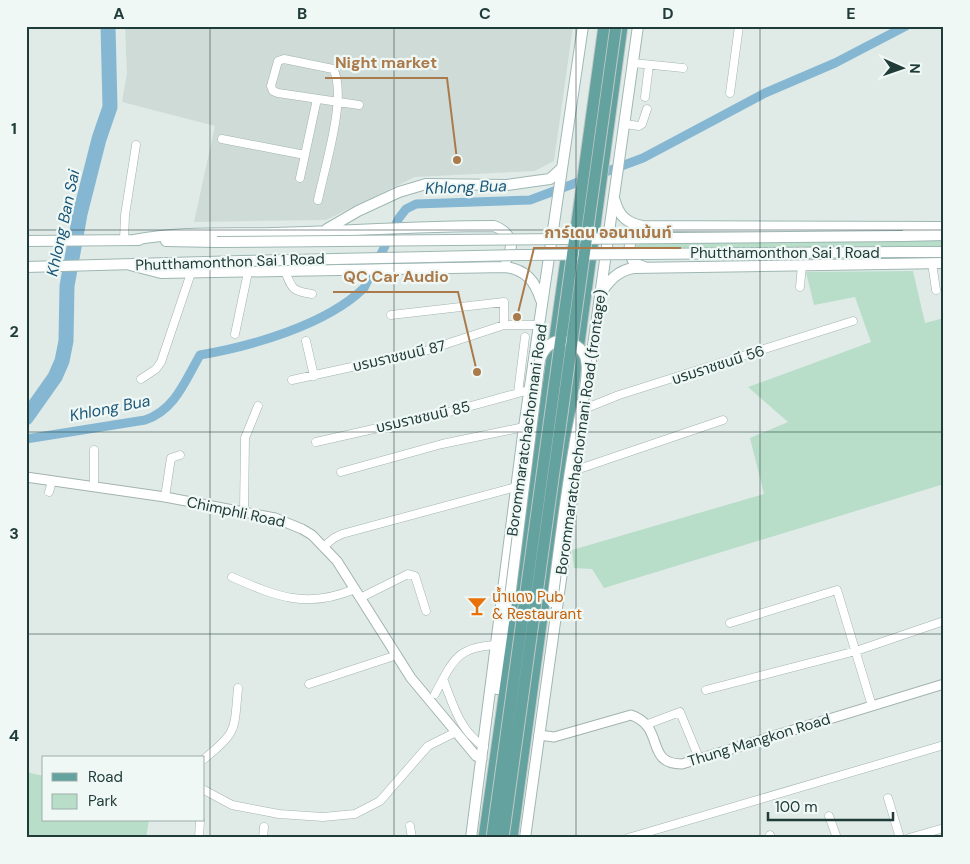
<svg xmlns="http://www.w3.org/2000/svg" width="970" height="864" font-family="'DM Sans','Noto Sans Thai',sans-serif">
<style>
.built{fill:#cedbd7}
.green{fill:#b8ddc9}
.lines{fill:none;stroke-linecap:round;stroke-linejoin:round}
.canal{stroke:#86b7d2;stroke-width:9}
.river{stroke:#86b7d2;stroke-width:15}
.minor-casing{stroke:#a3b3b0;stroke-width:9}
.tertiary-casing{stroke:#a3b3b0;stroke-width:11}
.secondary-casing{stroke:#9eb7b3;stroke-width:12}
.primary-casing{stroke:#c1c8c8;stroke-width:13}
.minor{stroke:#fff;stroke-width:8}
.tertiary{stroke:#fff;stroke-width:9}
.secondary{stroke:#fff;stroke-width:10}
.primary{stroke:#63a29e;stroke-width:11}
.secondary-bridge-casing{stroke:#9eb7b3;stroke-width:12;stroke-linecap:butt}
.primary-bridge-casing{stroke:#c1c8c8;stroke-width:13;stroke-linecap:butt}
.secondary-bridge{stroke:#fff;stroke-width:10}
.primary-bridge{stroke:#63a29e;stroke-width:11}
.grid{fill:none;stroke:#203c39;stroke-width:1;stroke-opacity:0.55}
.labels{text-anchor:middle;dominant-baseline:central;stroke-width:4.5;stroke-linejoin:round;paint-order:stroke}
.street-label{font-size:15px;fill:#203c39;stroke:#f0f8f5}
.food-label{font-size:15px;fill:#c56008;stroke:#f0f8f5;text-anchor:start}
.water-label{font-size:16px;font-style:italic;fill:#195678;stroke:#f0f8f5}
.leader{fill:none;stroke:#aa7a4b;stroke-width:2}
.callout-dot{fill:#aa7a4b;stroke:#f0f8f5;stroke-width:2}
.callout-label{font-size:16px;text-anchor:middle;font-weight:bold;fill:#aa7a4b;stroke:#f0f8f5;stroke-width:4.5;stroke-linejoin:round;paint-order:stroke}
.neatline{fill:none;stroke:#203c39;stroke-width:2}
.grid-label{font-size:16px;text-anchor:middle;font-weight:bold;fill:#203c39}
</style>
<rect width="100%" height="100%" fill="#e0ebe8"/>
<path class="built" d="M125 26H573L554 161 535 171 415 177 326 220 194 222 215 126 122 102 127 73Z"/>
<path class="green" d="M649 232 814 233 944 239V247H906L808 257 638 259 635 257V248L641 235Z
M913 271 925 323 944 318V484L604 588 592 569 574 568 572 550 764 494 750 438 788 422 748 387 871 342 855 297 814 305 806 272Z
M26 772 44 776V820H149L146 838H26Z"/>
<g class="lines">
<path class="canal" d="M26 439 145 420C175 410 185 381 200 355 252 346 326 325 364 288L399 218 406 209 416 204 530 200 643 158 765 93 835 63 906 26"/>
<path class="river" d="M26 418 55 377 62 361 66 341 67 286 80 214 99 139 110 107 108 26"/>
<defs>
<path id="minor" d="M633 63 683 68
M730 93 739 26
M645 97 649 65
M625 124 639 126 642 124 647 109
M222 139 305 155
M300 178 317 99
M318 200C324 170 348 94 333 69L284 59 278 61 271 86 273 91 278 93C305 97 332 101 359 105
M124 240 125 215 136 145
M932 263 936 290
M285 271C292 289 292 291 312 294
M800 287 802 265
M391 315 504 302V325H538
M235 334 248 272
M306 341 314 376
M141 379 156 369 161 362 191 273
M292 380 425 351 504 325
M518 393 525 337
M584 409 619 395 853 321
M316 442 453 411 529 390
M576 470 723 420
M341 472 442 444 524 427
M94 486V450
M49 492 52 481
M165 497 171 458 180 455
M244 512 245 438 258 406
M323 547 334 538 342 534 516 487
M232 577C277 597 307 609 355 589
M360 598 408 574 415 576 426 611
M730 623 837 590 872 706
M443 679C454 707 459 729 484 747
M309 684 397 655
M706 690 856 651 944 621
M435 694C453 661 456 647 496 645
M648 724 680 712 699 758
M204 759C238 732 234 730 238 688
M204 790 232 805 279 814 323 817 355 814 380 801 428 746 456 732
M888 798 900 838
M829 816 837 838
M410 826 412 838
M770 835 771 838
M199 838 200 820
M263 838 264 827
M628 838 944 745
M909 838 944 828"/>
<path id="tertiary" d="M26 477 165 497 275 518 302 529 312 535 337 561 411 678 476 756 482 759
M539 735 554 737 631 715C666 727 644 764 682 764L944 684"/>
<path id="secondary" d="M615 201C619 216 627 223 642 226L944 227
M327 229 358 211 399 192 426 184 507 185 528 182 550 179 562 168
M637 234C626 242 629 253 634 263L644 267
M903 236 944 235
M134 240C180 231 227 234 274 233 347 231 420 226 494 226 510 232 516 245 506 260
M26 241 139 240
M166 241 217 242
M902 252H944
M130 265 161 273 506 267C526 270 535 281 541 300
M26 267 242 261
M602 291C611 279 618 271 633 268L944 263
M589 374 638 26
M497 689 510 597
M471 838 524 427 583 26
M525 838 582 428"/>
<path id="primary" d="M484 838 567 253
M512 838 622 26"/>
</defs>
<use href="#minor" class="minor-casing"/>
<use href="#tertiary" class="tertiary-casing"/>
<use href="#secondary" class="secondary-casing"/>
<use href="#primary" class="primary-casing"/>
<use href="#minor" class="minor"/>
<use href="#tertiary" class="tertiary"/>
<use href="#secondary" class="secondary"/>
<use href="#primary" class="primary"/>
<defs>
<path id="secondary-bridge" d="M217 242 903 236
M242 261 522 255 902 252
M510 597 540 359C543 351 548 343 558 341 570 339 584 348 586 360 590 380 577 425 574 447 565 498 559 550 552 602"/>
<path id="primary-bridge" d="M492 838 604 26
M503 838 616 26"/>
</defs>
<use href="#secondary-bridge" class="secondary-bridge-casing"/>
<use href="#primary-bridge" class="primary-bridge-casing"/>
<use href="#secondary-bridge" class="secondary-bridge"/>
<use href="#primary-bridge" class="primary-bridge"/>
</g>
<path class="grid" d="M210 26V838M394 26V838M576 26V838M760 26V838M26 230H944M26 432H944M26 634H944"/>
<defs>
<symbol id="bar-bare" viewBox="-9 -9 18 18"><path d="M-6-5H6L.8 .8V4.5H3.5V6h-7V4.5H-.8V.8Z" fill="#e8710a" stroke="#f0f8f5" stroke-width="2.5" paint-order="stroke"/></symbol>
</defs>
<g fill-rule="evenodd">
<use href="#bar-bare" x="463" y="592" width="28" height="28"/>
</g>
<g class="labels">
<g class="street-label">
<text x="785" y="253">Phutthamonthon Sai 1 Road</text>
<text transform="translate(230 262) rotate(-2)">Phutthamonthon Sai 1 Road</text>
<text transform="translate(399 356) rotate(-13)">บรมราชชนนี 87</text>
<text transform="translate(718 365) rotate(-18)">บรมราชชนนี 56</text>
<text transform="translate(423 417) rotate(-13)">บรมราชชนนี 85</text>
<text transform="translate(527 430) rotate(-82)">Borommaratchachonnani Road</text>
<text transform="translate(581 432) rotate(-82)">Borommaratchachonnani Road (frontage)</text>
<text transform="translate(236 512) rotate(12)">Chimphli Road</text>
<text transform="translate(759 740) rotate(-17)">Thung Mangkon Road</text>
</g>
<g class="food-label">
<text x="492" y="597">น้ำแดง Pub<tspan x="492" dy="17">&amp; Restaurant</tspan></text>
</g>
<g class="water-label">
<text transform="translate(466 187) rotate(-2)">Khlong Bua</text>
<text transform="translate(63 223) rotate(-78)">Khlong Ban Sai</text>
<text transform="translate(110 408) rotate(-11)">Khlong Bua</text>
</g>
</g>
<path class="leader" d="M457 160L447 78H325M517 317L534 248H681M477 372L458 292H333"/>
<g class="callout-dot">
<circle cx="457" cy="160" r="5"/>
<circle cx="517" cy="317" r="5"/>
<circle cx="477" cy="372" r="5"/>
</g>
<g class="callout-label">
<text x="386" y="68">Night market</text>
<text x="608" y="238">การ์เดน ออนาเม้นท์</text>
<text x="396" y="282">QC Car Audio</text>
</g>
<rect width="970" height="864" fill="none" stroke="#f0f8f5" stroke-width="55"/>
<rect x="42" y="756" width="162" height="65" fill="#f0f8f5" stroke="#9dadaa"/>
<rect x="52" y="773" width="25" height="8" fill="#63a29e" stroke="#9dadaa"/>
<text x="88" y="782" font-size="15" fill="#203c39">Road</text>
<rect x="52" y="794" width="25" height="15" fill="#b8ddc9" stroke="#9dadaa"/>
<text x="88" y="806" font-size="15" fill="#203c39">Park</text>
<g transform="translate(902 68) rotate(92)" stroke="#f0f8f5" stroke-width="4" paint-order="stroke">
<path d="M0-4L9 19L0 12L-9 19Z" fill="#203c39"/>
<text y="-8" font-size="14" font-weight="bold" text-anchor="middle" fill="#203c39">N</text>
</g>
<path d="M768 812v8h125v-8" fill="none" stroke="#203c39" stroke-width="2.5"/>
<text x="775" y="812" font-size="15" fill="#203c39" stroke="#f0f8f5" stroke-width="4" paint-order="stroke">100 m</text>
<rect x="28" y="28" width="914" height="808" class="neatline"/>
<g class="grid-label">
<text x="119" y="19">A</text>
<text x="302" y="19">B</text>
<text x="485" y="19">C</text>
<text x="668" y="19">D</text>
<text x="851" y="19">E</text>
<text x="14" y="134">1</text>
<text x="14" y="337">2</text>
<text x="14" y="539">3</text>
<text x="14" y="741">4</text>
</g>
</svg>
